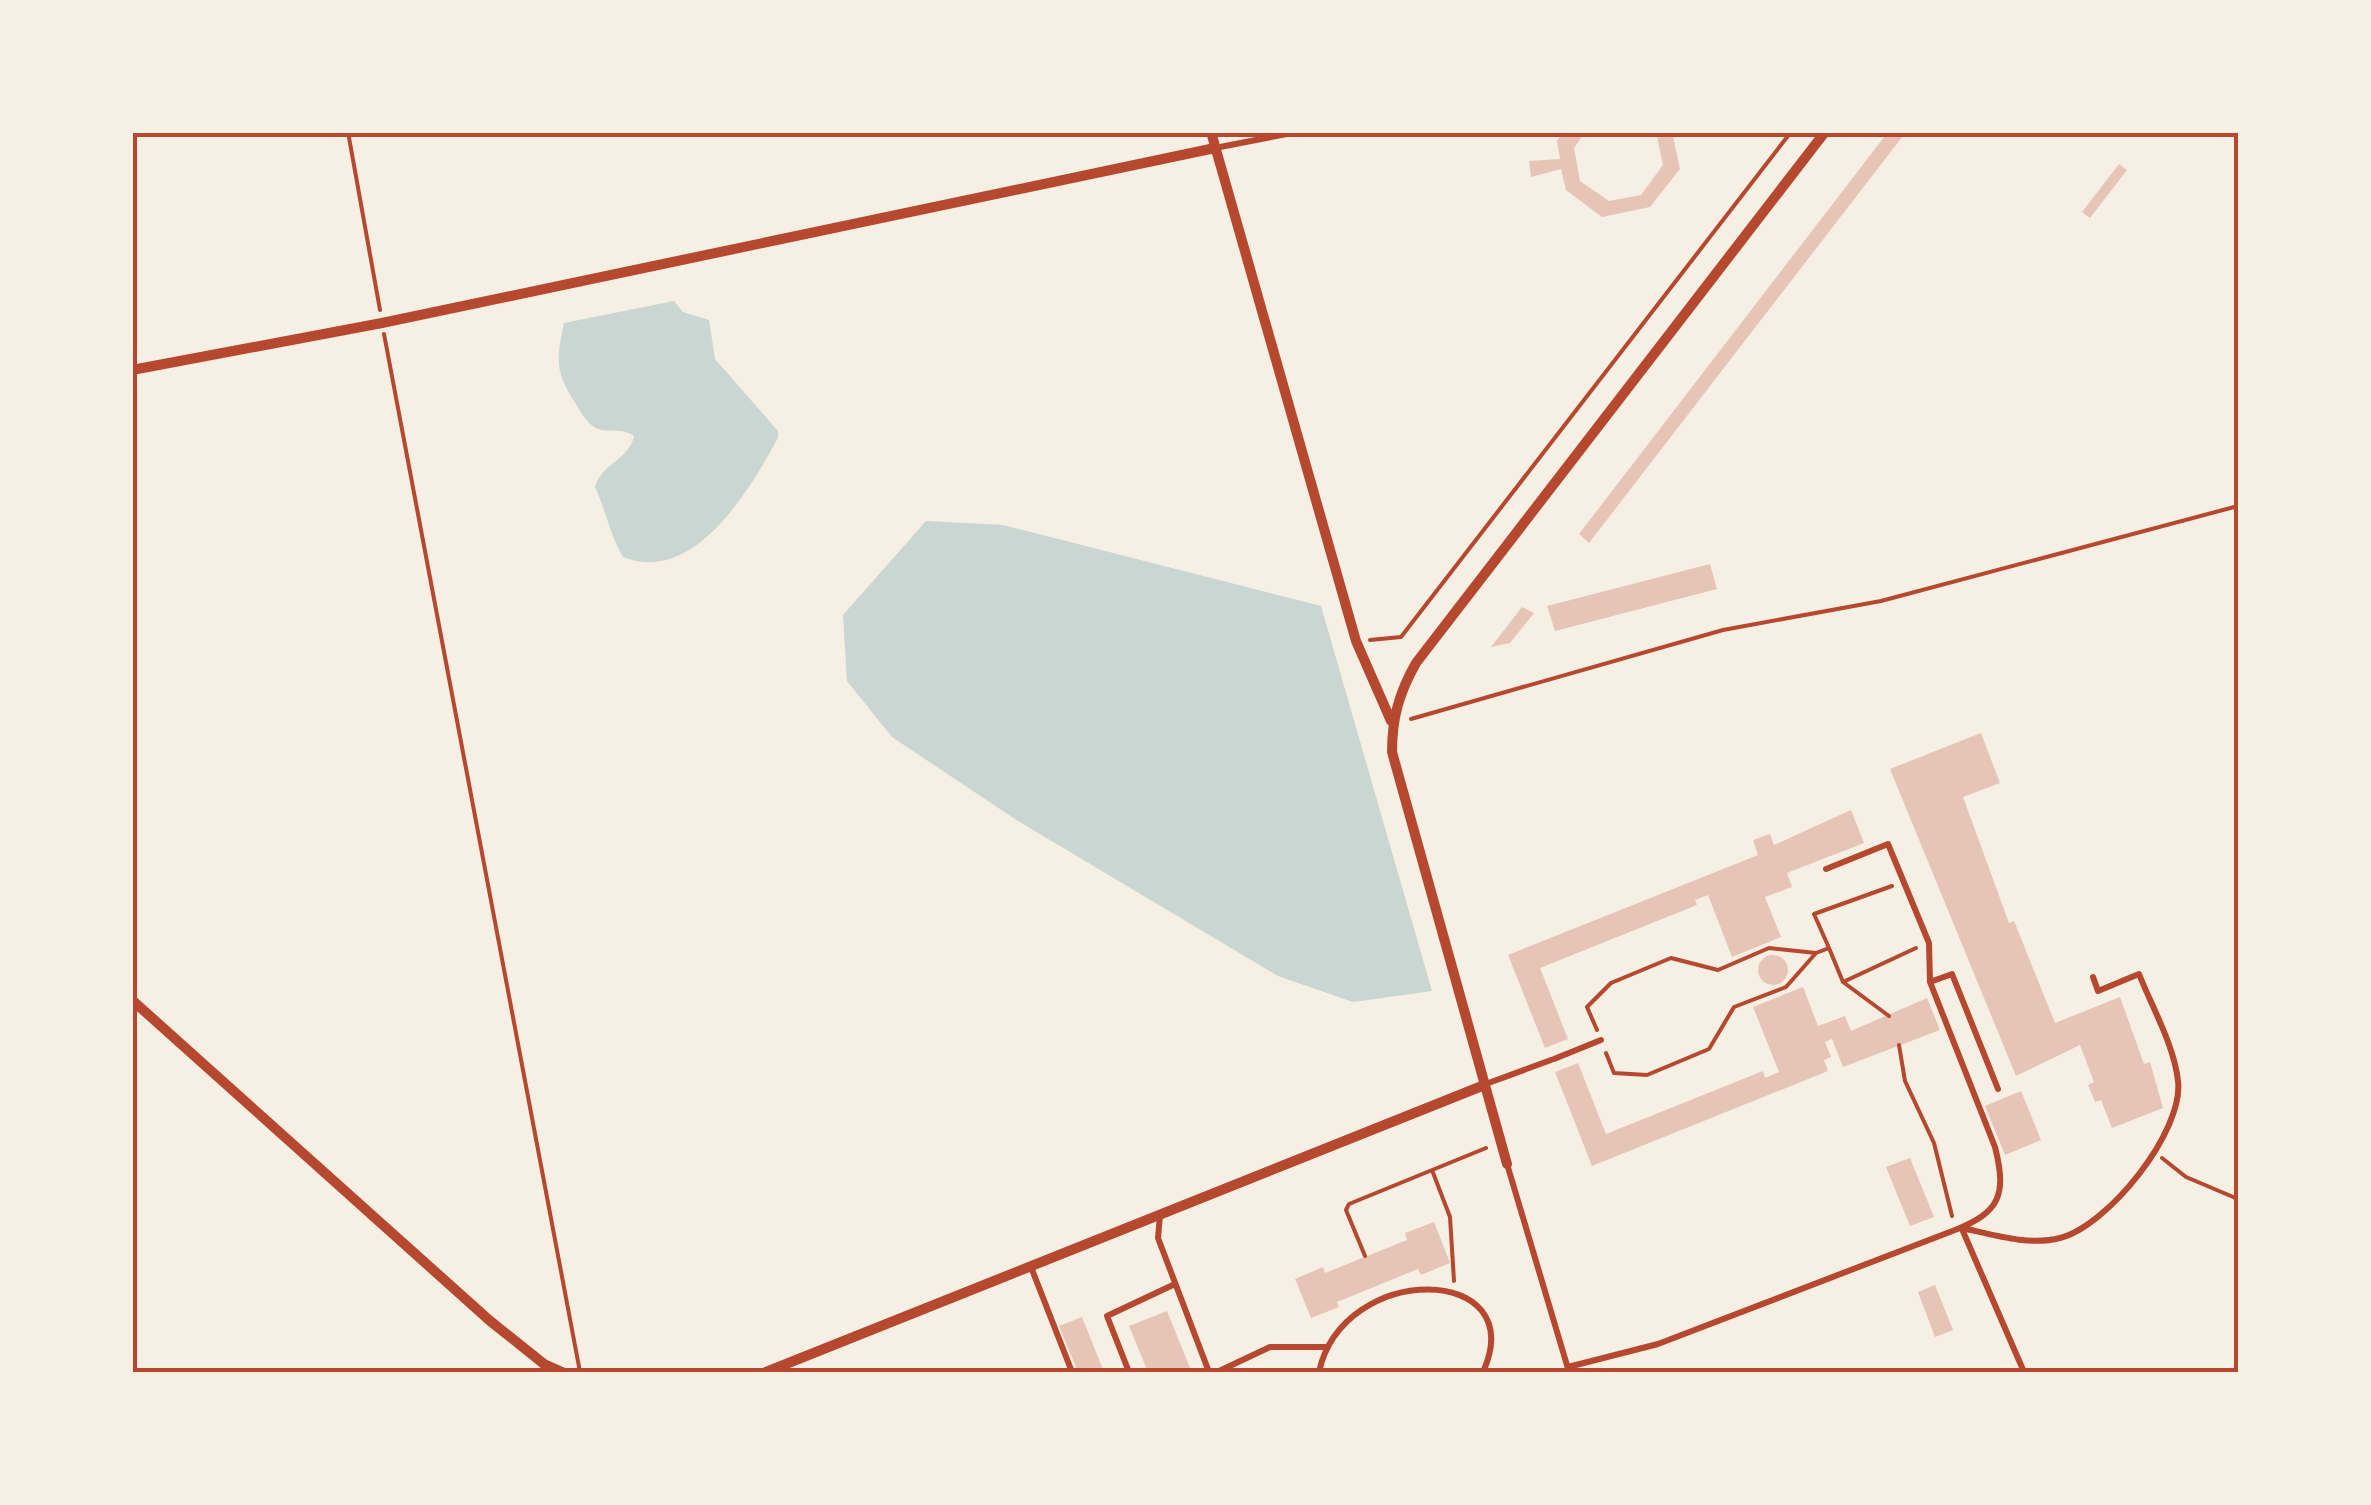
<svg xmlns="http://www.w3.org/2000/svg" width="2371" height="1505" font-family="'Noto Serif',serif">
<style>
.water{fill:#c9d6d2}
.building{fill:#e6c5b7}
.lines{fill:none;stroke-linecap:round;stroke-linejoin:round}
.path{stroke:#b5482f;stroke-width:4}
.service{stroke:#b5482f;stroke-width:6}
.minor{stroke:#b5482f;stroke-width:10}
.neatline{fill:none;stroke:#b5482f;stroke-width:4}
</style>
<rect width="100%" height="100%" fill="#f6efe4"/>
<path class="water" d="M674 301 683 312 709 320 715 359 778 431V438C751 487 695 586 623 557 610 535 606 511 595 487 602 463 629 460 634 436 622 427 609 434 596 428 587 423 581 413 576 404 555 373 556 360 564 323Z
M926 521 1003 525 1321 606 1432 991 1353 1002 1278 976 1018 821 892 737 847 681 843 615Z"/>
<path class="building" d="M1563 132H1585L1574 148 1580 181 1609 201 1641 195 1663 165 1656 132H1672L1680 169 1650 207 1602 217 1566 190 1561 169 1531 177 1529 161 1560 159 1557 141Z
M1888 132H1906L1589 543 1579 534Z
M2119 164 2127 170 2090 218 2082 212Z
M1710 564 1717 589 1555 631 1547 606Z
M1522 607 1534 613 1510 643 1491 647Z
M1981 733 2000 783 1963 797 2009 923 2014 921 2055 1023 2120 997 2144 1064 2150 1062 2163 1108 2112 1128 2101 1100 2095 1102 2088 1085 2094 1082 2080 1045 2016 1076 1890 769Z
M1851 810 1864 843 1787 873 1792 887 1765 897 1781 937 1732 957 1708 895 1695 900 1697 905 1540 968 1568 1039 1545 1048 1508 955 1758 855 1753 840 1770 834 1774 845Z
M1758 970a15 15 0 1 1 30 0a15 15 0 1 1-30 0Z
M1803 987 1818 1026 1845 1016 1851 1031 1927 998 1940 1030 1843 1067 1832 1039 1825 1042 1831 1057 1824 1060 1828 1071 1592 1166 1555 1072 1578 1063 1606 1134 1763 1071 1765 1078 1779 1072 1753 1007Z
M2021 1091 2041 1140 2005 1155 1985 1106Z
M1910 1158 1934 1217 1910 1226 1886 1167Z
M1434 1222 1450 1263 1421 1275 1418 1269 1337 1302 1339 1307 1311 1318 1295 1279 1323 1267 1325 1273 1407 1240 1405 1233Z
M1935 1285 1953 1330 1935 1337 1918 1292Z
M1167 1311 1186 1358 1192 1372H1148L1129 1326Z
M1082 1317 1104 1372H1078L1059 1326Z"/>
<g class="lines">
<path class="path" d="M348 132 380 310
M384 334 580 1372
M1370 640 1401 637 1791 132
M1411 719 1723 630 1881 601 2238 506
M1829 948 1814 914 1892 886
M1843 982 1916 948
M1597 1030 1587 1007 1611 983 1671 958 1718 970 1769 948 1816 953
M1899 1045 1905 1081 1934 1143 1952 1216
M1606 1053 1614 1073 1647 1075 1709 1049 1734 1007 1786 987 1816 953 1829 948 1843 982 1889 1016
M2162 1158 2186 1177 2238 1199
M1432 1170 1450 1217 1454 1281
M1365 1256 1346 1210 1349 1204 1486 1148"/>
<path class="service" d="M1215 148 1297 132
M1930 982 1952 974 1998 1089
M1554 1059 1601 1040
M1483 1085 1551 1060
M1507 1164 1569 1372
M1160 1215 1158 1238 1209 1372
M1962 1228C1994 1235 2029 1246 2060 1238 2108 1226 2184 1131 2178 1081 2174 1045 2152 1007 2139 974L2098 991 2093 977
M1962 1229 2024 1372
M1031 1267 1072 1372
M1568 1367 1658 1344 1955 1230C2000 1212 2007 1195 1995 1147L1930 982 1929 943 1888 844 1826 869
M1129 1372 1107 1316 1175 1284
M1217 1372 1270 1347H1325
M1319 1372C1343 1261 1532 1263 1483 1372"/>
<path class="minor" d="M1211 132 1356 641 1391 721
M132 370 382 323 1215 148
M132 1000 489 1320 544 1364 562 1372
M1507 1164 1392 752C1392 718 1399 693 1416 663L1825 132
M766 1372 1482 1086"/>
</g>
<rect width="2371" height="1505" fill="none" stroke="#f6efe4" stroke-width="270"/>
<rect x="135" y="135" width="2101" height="1235" class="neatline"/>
</svg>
